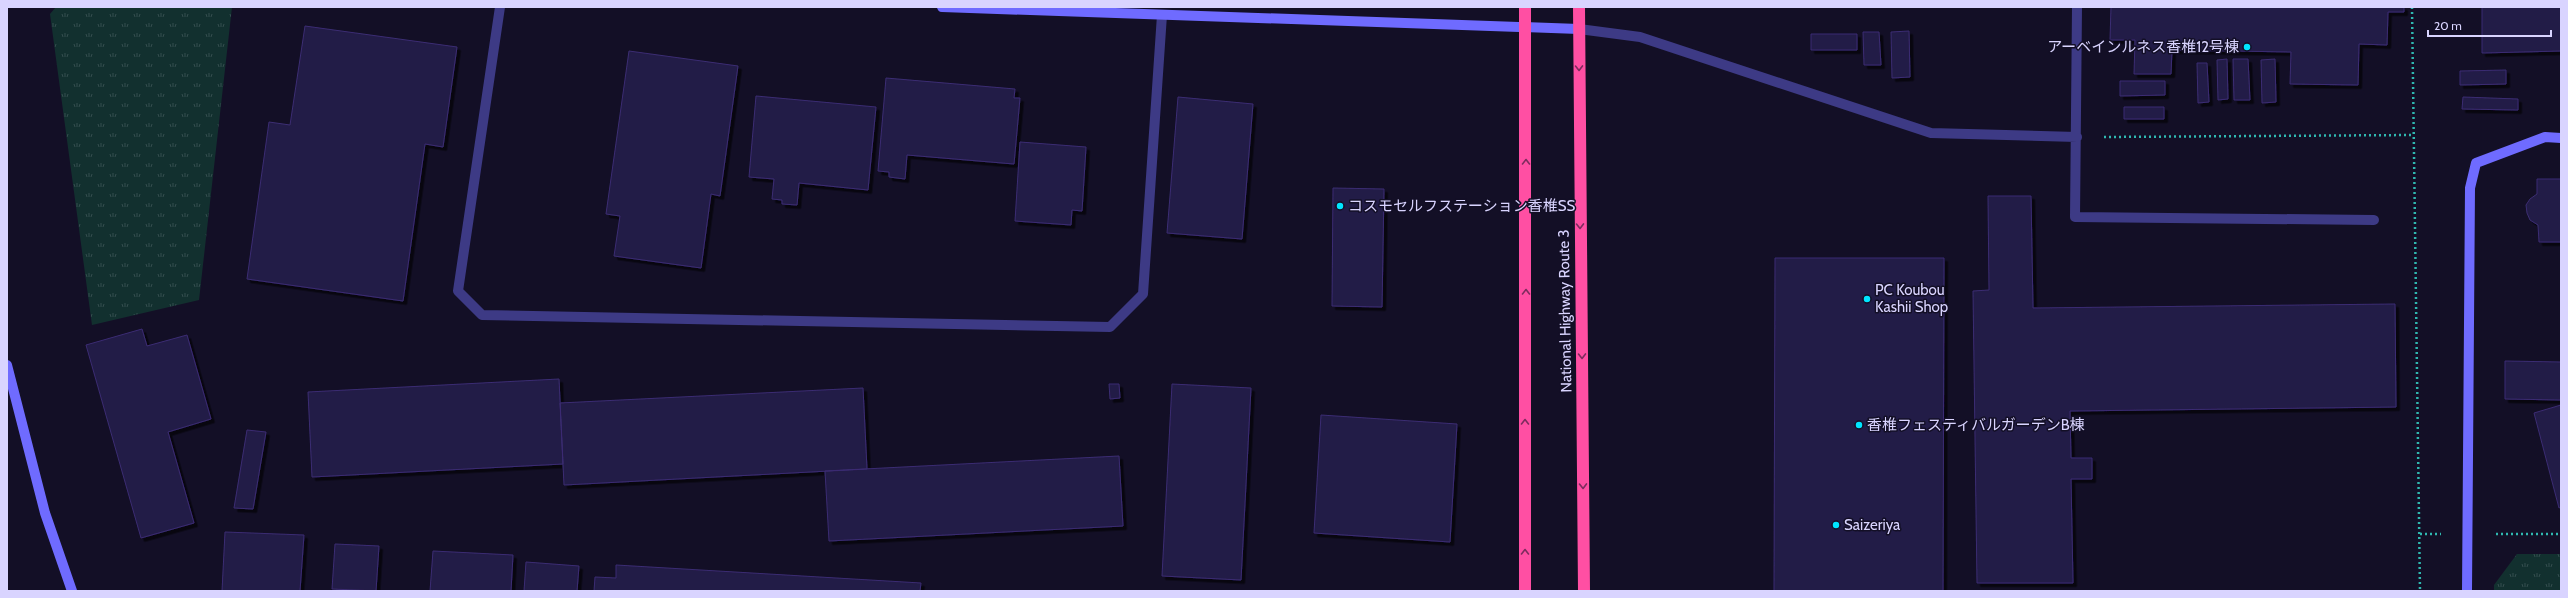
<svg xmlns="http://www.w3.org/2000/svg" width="2568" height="598" font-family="Cabin,'Noto Sans JP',sans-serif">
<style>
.grass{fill:url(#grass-tufts)}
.building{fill:#241b47;stroke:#3b2d73;filter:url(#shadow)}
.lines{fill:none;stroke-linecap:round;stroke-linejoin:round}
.path{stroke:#2fb8b0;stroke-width:2.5;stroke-dasharray:2 3;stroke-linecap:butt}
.lane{stroke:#3d3a85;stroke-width:10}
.street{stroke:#3d3a85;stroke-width:10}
.secondary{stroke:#6f6bff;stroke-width:10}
.highway{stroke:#ff4fa3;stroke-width:12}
.oneway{stroke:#7d2c5e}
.poi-dot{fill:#00e5ff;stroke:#130f26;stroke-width:1.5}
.labels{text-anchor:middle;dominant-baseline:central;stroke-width:3;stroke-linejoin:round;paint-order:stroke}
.poi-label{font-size:15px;fill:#d9d4ff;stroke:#130f26;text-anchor:start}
.street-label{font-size:15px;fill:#d9d4ff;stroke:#130f26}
</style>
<defs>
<pattern id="grass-tufts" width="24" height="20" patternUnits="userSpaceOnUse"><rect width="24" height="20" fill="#12302f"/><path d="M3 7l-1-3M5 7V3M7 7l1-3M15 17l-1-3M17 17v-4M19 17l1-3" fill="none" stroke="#344d4e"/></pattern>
<filter id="shadow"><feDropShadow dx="3.5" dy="3.5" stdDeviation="0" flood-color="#0009"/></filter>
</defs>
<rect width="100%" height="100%" fill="#130f26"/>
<path class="grass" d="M56 7H232L199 300 92 325 50 14Z
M2517 554H2561V591H2494V585Z"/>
<path class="building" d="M2111 7H2404V12H2388L2387 45 2359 44 2358 85 2290 84 2291 52 2172 50 2171 74H2134L2135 40H2110Z
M2482 7H2561V51L2482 53Z
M305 26 457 47 443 147 425 144 403 301 247 279 269 122 290 125Z
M1909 31 1910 77 1892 78 1891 32Z
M1863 32H1879L1881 65H1864Z
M1811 34H1857V50H1811Z
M629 51 738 66 720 196 711 194 701 268 614 256 620 216 606 214Z
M2227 59 2228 99 2218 100 2217 60Z
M2233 59H2248L2250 100H2234Z
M2275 59 2276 102 2262 103 2261 60Z
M2197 63H2207L2209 102 2198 103Z
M2506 70V84L2460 85V71Z
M886 78 1015 89 1014 98H1020L1014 164 907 155 905 179 889 177V172L878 171Z
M2120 81H2165V95L2120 96Z
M756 96 876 107 868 190 799 183 797 205 782 204V200L772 199 774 179 749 177Z
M1178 97 1253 104 1242 239 1167 233Z
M2463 97 2518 99V110L2462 109Z
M2124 107H2164V119H2124Z
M1020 142 1086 147 1082 211 1072 210 1071 225 1015 221Z
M2537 179H2561V242H2539L2538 225 2530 220 2527 213 2526 205 2530 199 2537 194Z
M1333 188 1384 189 1382 307 1332 306Z
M1988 196H2031L2033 308 2395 304 2396 407 2070 411 2071 458H2092V479H2071L2073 583H1977L1973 291 1989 290Z
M1775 258H1944L1943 591H1774Z
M142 329 147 346 187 335 211 419 168 432 194 523 141 538 86 345Z
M2505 361 2561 362V400L2505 399Z
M559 379 563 464 312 477 308 392Z
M1109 384H1119L1120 398 1110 399Z
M1172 384 1251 388 1241 580 1162 576Z
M863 388 867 469 564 485 560 403Z
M2561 405V507L2559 508 2534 413Z
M1321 415 1457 424 1450 542 1314 533Z
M247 430 266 432 253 509 234 508Z
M1119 456 1123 526 829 541 825 471Z
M225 532 304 535 300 591H222Z
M335 544 379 546 376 591 332 589Z
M433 551 513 555 511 591H430Z
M526 562 579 566 577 591H524Z
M616 565 921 583 920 591H594L595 577 616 578Z"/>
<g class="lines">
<path class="path" d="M2412 7 2420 591
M2104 137 2414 135
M2420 534H2441
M2496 534H2561"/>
<path class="lane" d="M2077 7 2075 217 2374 220
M1579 29 1640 37 1931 133 2077 137"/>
<path class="street" d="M500 7 458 291 482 315 1110 327 1143 294 1162 15"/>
<path class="secondary" d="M942 7 1579 29
M7 365 45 513 72 591
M2467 591 2470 188 2476 163 2545 137 2561 138"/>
<path class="highway" d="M1525 7V591
M1579 7 1584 591"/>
</g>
<defs><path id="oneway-chevron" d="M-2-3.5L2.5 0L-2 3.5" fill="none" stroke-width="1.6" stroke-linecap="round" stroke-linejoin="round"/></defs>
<g class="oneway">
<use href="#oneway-chevron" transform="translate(1579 68) rotate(89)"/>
<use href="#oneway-chevron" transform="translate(1526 162) rotate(-90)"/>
<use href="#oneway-chevron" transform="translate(1580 226) rotate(89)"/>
<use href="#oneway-chevron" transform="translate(1526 292) rotate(-90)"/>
<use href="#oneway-chevron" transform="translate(1582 356) rotate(89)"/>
<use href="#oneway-chevron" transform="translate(1525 422) rotate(-90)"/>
<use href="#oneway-chevron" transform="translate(1583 486) rotate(89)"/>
<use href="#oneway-chevron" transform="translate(1525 552) rotate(-90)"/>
</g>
<g class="poi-dot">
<circle cx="2247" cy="47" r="4"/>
<circle cx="1340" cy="206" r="4"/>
<circle cx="1867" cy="299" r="4"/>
<circle cx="1859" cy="425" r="4"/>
<circle cx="1836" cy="525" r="4"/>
</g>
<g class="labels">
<g class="poi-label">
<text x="2239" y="47" text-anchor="end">アーベインルネス香椎12号棟</text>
<text x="1348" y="206">コスモセルフステーション香椎SS</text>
<text x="1875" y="290">PC Koubou<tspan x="1875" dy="17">Kashii Shop</tspan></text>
<text x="1867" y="425">香椎フェスティバルガーデンB棟</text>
<text x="1844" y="525">Saizeriya</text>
</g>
<g class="street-label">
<text transform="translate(1565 311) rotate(-91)">National Highway Route 3</text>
</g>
</g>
<rect width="2568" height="598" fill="none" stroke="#d9d4ff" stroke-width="16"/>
<path d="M2428 30v6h123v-6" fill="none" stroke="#d9d4ff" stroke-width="2"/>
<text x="2434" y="30" font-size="12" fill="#d9d4ff" stroke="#130f26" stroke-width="3" paint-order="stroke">20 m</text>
</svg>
